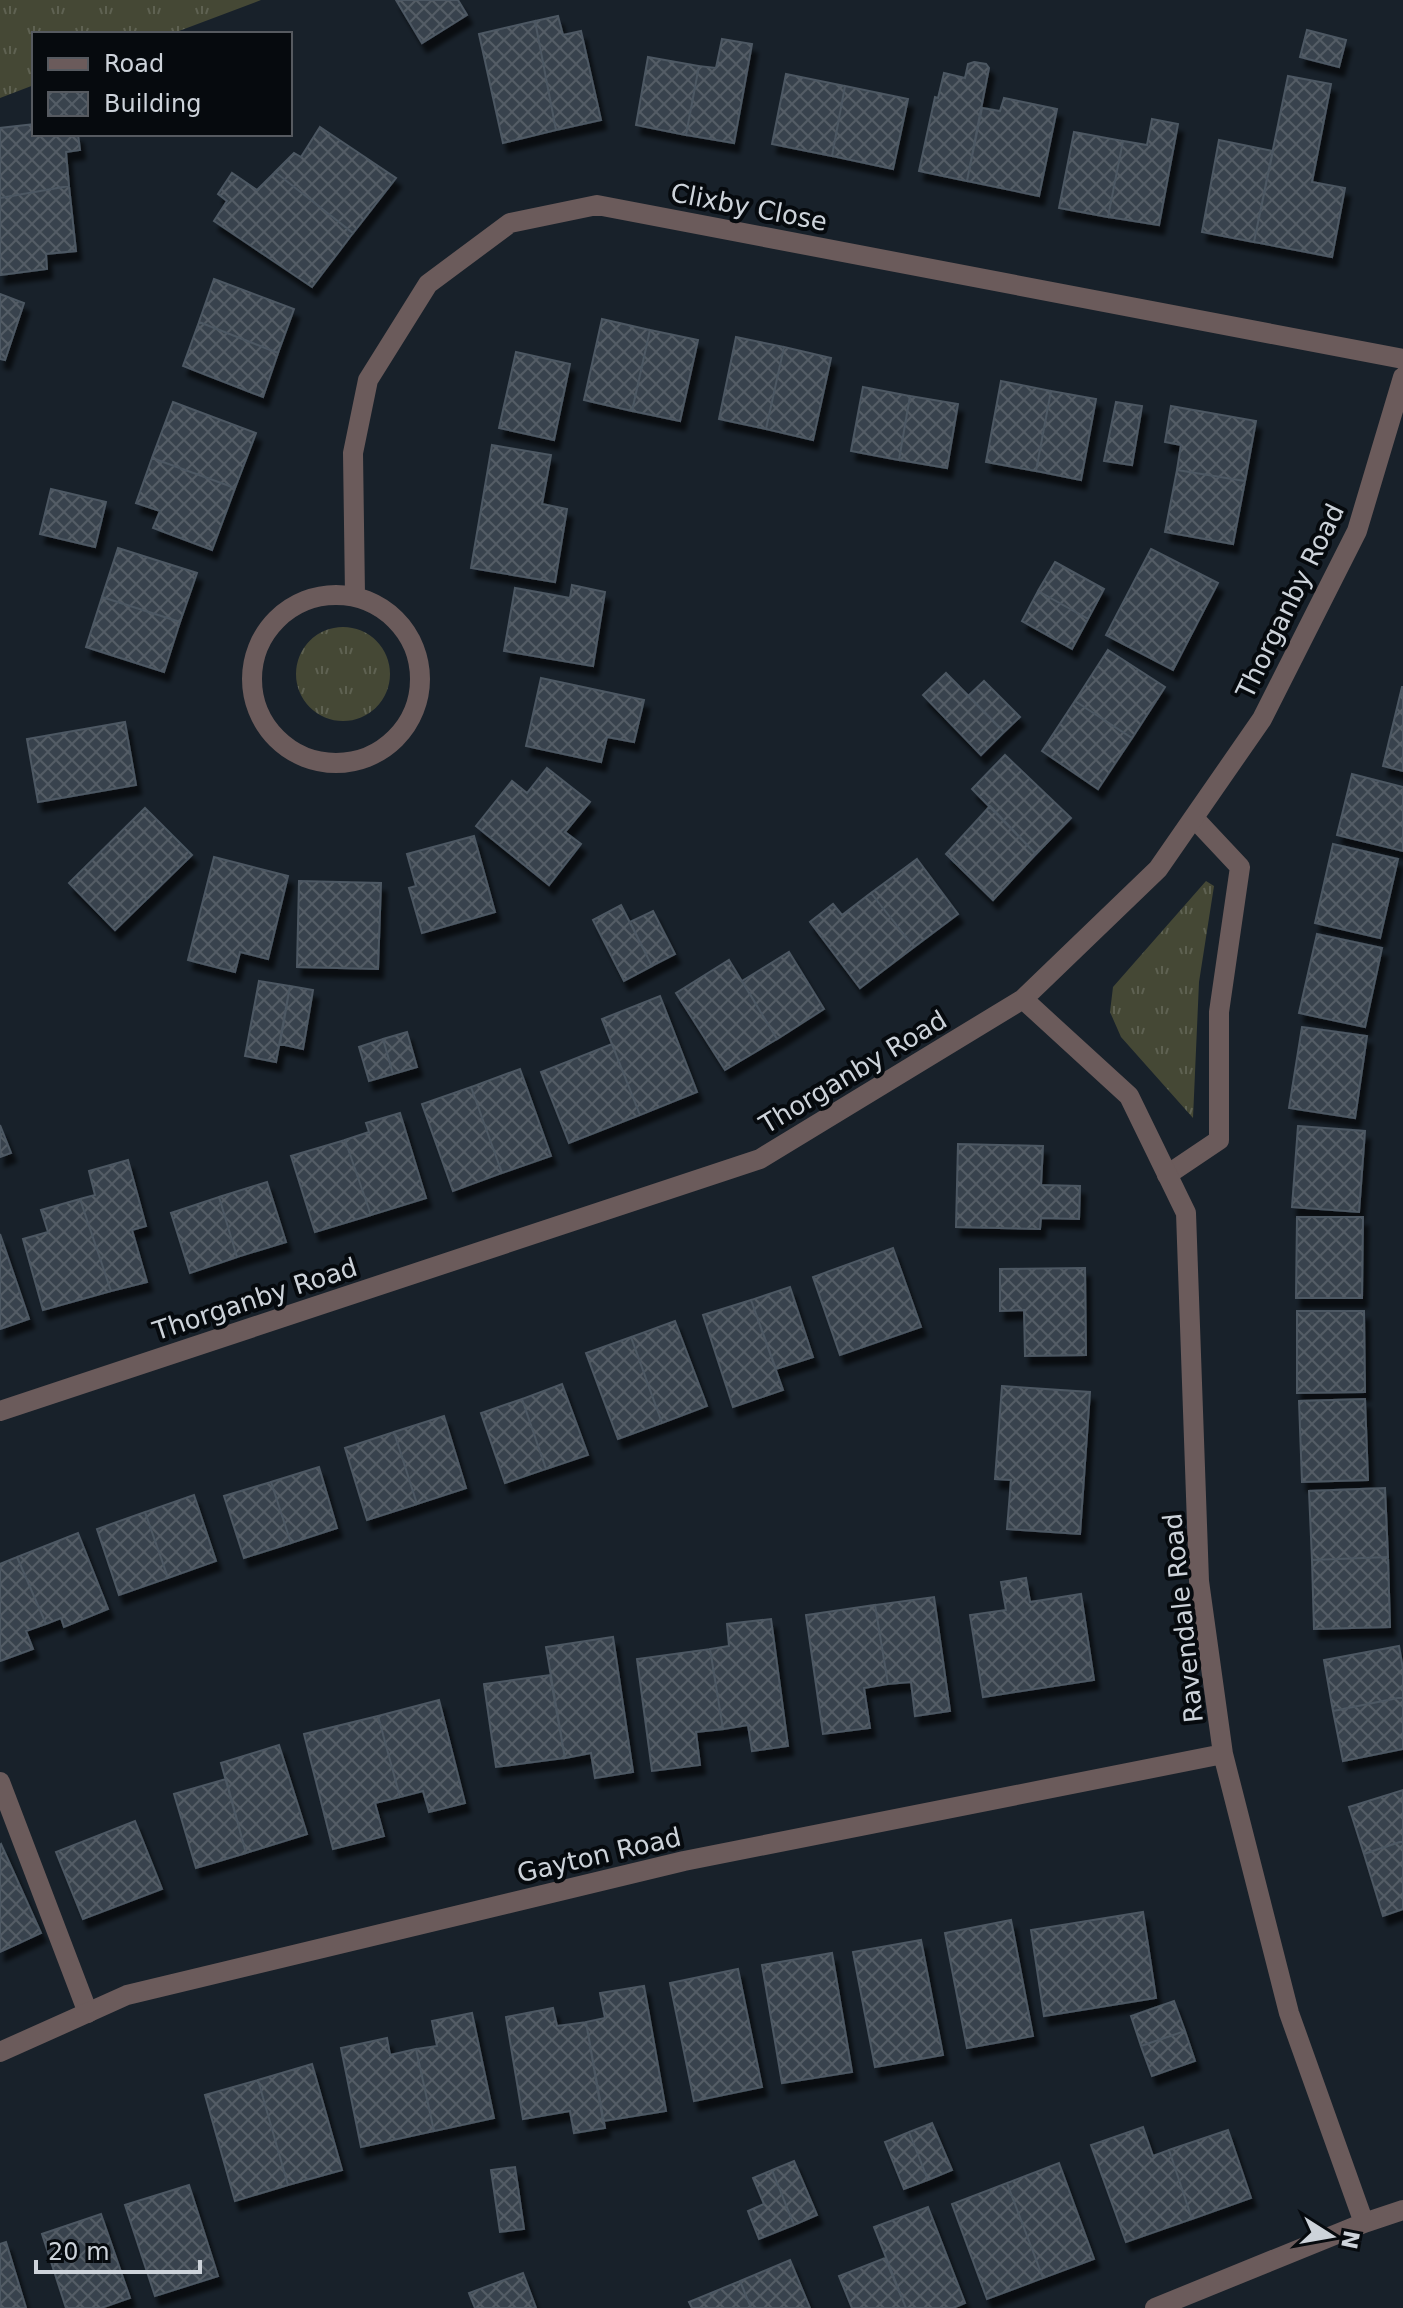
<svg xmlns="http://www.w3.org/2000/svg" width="1403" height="2308" font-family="'DejaVu Sans',sans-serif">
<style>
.grass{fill:url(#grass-tufts)}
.building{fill:url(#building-cross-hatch);stroke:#4d5863;stroke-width:2;filter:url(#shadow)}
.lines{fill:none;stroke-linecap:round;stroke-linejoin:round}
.lane{stroke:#6b5b5b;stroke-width:20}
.street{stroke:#6b5b5b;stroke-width:20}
.labels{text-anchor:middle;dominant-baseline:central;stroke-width:8;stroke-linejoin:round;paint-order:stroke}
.street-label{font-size:26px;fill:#cdd3da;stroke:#060a0e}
</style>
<defs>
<pattern id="grass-tufts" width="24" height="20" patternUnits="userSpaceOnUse" patternTransform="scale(2)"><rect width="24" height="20" fill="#454835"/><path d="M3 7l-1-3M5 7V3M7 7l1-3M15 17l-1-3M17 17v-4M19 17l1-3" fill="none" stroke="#5f6252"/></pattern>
<pattern id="building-cross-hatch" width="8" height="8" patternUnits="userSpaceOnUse" patternTransform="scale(2)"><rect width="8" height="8" fill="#39434d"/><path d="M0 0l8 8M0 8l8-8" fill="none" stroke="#545d66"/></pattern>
<filter id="shadow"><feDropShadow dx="5" dy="9" stdDeviation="2" flood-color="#0009"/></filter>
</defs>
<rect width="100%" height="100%" fill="#18212a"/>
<path class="grass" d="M0 0H261L171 34H34V85L0 98Z
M296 674a47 47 0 1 1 94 0a47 47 0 1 1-94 0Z
M1206 881 1214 886 1199 982 1193 1118 1121 1037 1110 1012 1113 987Z"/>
<path class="building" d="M396 0H458L467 15 422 43Z
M558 16 563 35 581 31 601 120 556 130 535 21Z
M535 21 556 130 503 143 479 34Z
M1307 30 1346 40 1339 67 1300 57Z
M722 39 752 44 734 143 686 135 699 66 716 68Z
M648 57 699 66 686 135 636 125Z
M974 62 986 64 989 68 967 181 919 171 935 97 938 98 944 73 965 78 968 64Z
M786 74 845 86 832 156 772 144Z
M1288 76 1331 84 1312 182 1345 188 1332 257 1254 242Z
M845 86 908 99 893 169 832 156Z
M1004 98 1057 109 1039 196 967 181 982 108 1000 111Z
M1152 119 1178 124 1159 225 1108 217 1123 141 1147 145Z
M34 124V134H78L80 150 66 152 69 186 0 198V128Z
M320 127 396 178 353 233 275 172 294 153 301 157Z
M1074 132 1123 141 1108 217 1059 208Z
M1219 140 1273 151 1254 242 1202 232Z
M275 172 353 233 312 287 214 221 227 201 218 194 232 173 257 190Z
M69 186 76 251 46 254 47 269 0 275V198Z
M214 279 294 309 278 353 199 322Z
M0 294 24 303 5 360 0 359Z
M602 319 650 330 632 411 584 400Z
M199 322 278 353 263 397 183 366Z
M650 330 698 340 680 421 632 411Z
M736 337 784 347 766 429 719 419Z
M784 347 831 358 813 440 766 429Z
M516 352 570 364 554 440 499 428Z
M1001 381 1051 391 1036 471 986 462Z
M863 387 910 396 899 460 851 451Z
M1051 391 1096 399 1081 480 1036 471Z
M910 396 958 404 947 468 899 460Z
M173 402 256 433 235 488 152 458Z
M1116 402 1142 406 1132 465 1104 461Z
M1171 406 1256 421 1245 481 1177 470 1181 445 1165 442Z
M492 445 551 455 542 504 567 509 555 582 471 568Z
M152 458 235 488 212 550 153 528 160 511 136 503Z
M1177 470 1245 481 1233 544 1165 532Z
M51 489 106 502 95 547 40 534Z
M118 548 197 573 180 622 102 597Z
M1151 549 1218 583 1173 670 1106 635Z
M1055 562 1104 589 1088 619 1038 591Z
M572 585 605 592 593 666 504 651 515 588 570 598Z
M1038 591 1088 619 1072 649 1022 621Z
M102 597 180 622 164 672 86 647Z
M1108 650 1165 687 1132 738 1075 701Z
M946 673 1004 732 981 755 923 695Z
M541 678 644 700 634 742 607 737 601 762 526 746Z
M984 681 1020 717 1004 732 968 696Z
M1402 687H1403V771L1383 766Z
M1075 701 1132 738 1098 789 1042 751Z
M125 722 136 785 38 802 27 739Z
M1005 755 1071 818 1036 854 972 789Z
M547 768 590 802 565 832 581 844 549 885 476 826 512 781 527 793Z
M1352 774 1403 787V851L1337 835Z
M990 806 1036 854 993 900 946 854Z
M145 808 192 855 115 930 69 883Z
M474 836 495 912 422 933 409 888 416 886 407 854Z
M1333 844 1398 859 1380 938 1315 923Z
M214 857 288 876 268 959 240 952 235 972 188 960Z
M917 859 958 914 914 947 871 893Z
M299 881 381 883 378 969 297 967Z
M871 893 914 947 860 988 810 922 833 904 842 915Z
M621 905 652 966 624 981 593 920Z
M653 911 675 954 652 966 630 922Z
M1317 934 1382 948 1365 1027 1299 1013Z
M789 952 824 1009 777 1039 742 981Z
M729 960 777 1039 725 1070 676 993Z
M259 981 290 986 276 1062 245 1056Z
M290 986 313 990 303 1049 280 1044Z
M660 996 697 1092 640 1115 602 1019Z
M1302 1027 1367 1036 1355 1118 1289 1108Z
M407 1032 417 1067 393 1074 383 1039Z
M383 1039 393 1074 369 1081 359 1047Z
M612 1044 640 1115 569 1143 541 1072Z
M520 1069 551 1156 502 1173 471 1087Z
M471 1087 502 1173 453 1191 422 1104Z
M400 1113 426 1198 371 1215 345 1140 369 1132 366 1123Z
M0 1125 11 1153 0 1157Z
M1298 1126 1365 1131 1359 1212 1292 1207Z
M345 1140 371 1215 315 1232 291 1156Z
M958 1144 1043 1146 1041 1185 1080 1186 1079 1219 1041 1218 1040 1229 956 1227Z
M128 1160 146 1226 132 1230 147 1282 111 1291 80 1199 95 1195 89 1171Z
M267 1182 286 1242 237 1257 219 1197Z
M219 1197 237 1257 190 1273 171 1213Z
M80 1199 111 1291 43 1310 23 1239 48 1232 41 1210Z
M1297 1217H1363L1362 1298H1296Z
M0 1234 29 1319 0 1329Z
M893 1248 921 1327 840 1355 813 1277Z
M1085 1268 1086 1355 1025 1356 1024 1310 1000 1311V1269Z
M790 1287 813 1357 776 1369 751 1300Z
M751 1300 783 1390 733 1407 703 1315Z
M1297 1311H1364L1365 1392 1297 1393Z
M675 1321 707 1406 662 1423 631 1337Z
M631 1337 662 1423 618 1439 586 1353Z
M562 1384 588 1455 546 1469 522 1399Z
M1002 1386 1090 1392 1080 1534 1007 1529 1011 1480 995 1479Z
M522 1399 546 1469 505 1483 481 1413Z
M1365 1399 1368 1480 1302 1482 1299 1401Z
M444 1416 466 1488 417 1504 394 1432Z
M394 1432 417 1504 367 1520 345 1448Z
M319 1467 337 1528 291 1543 271 1482Z
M271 1482 291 1543 244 1558 224 1496Z
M1385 1488 1388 1557 1312 1560 1309 1491Z
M194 1495 216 1561 168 1578 145 1512Z
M145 1512 168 1578 119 1595 97 1529Z
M78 1533 108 1609 64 1627 61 1618 46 1624 17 1557Z
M17 1557 46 1624 26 1631 33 1649 0 1661V1564Z
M1388 1557 1390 1627 1314 1629 1312 1560Z
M1026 1578 1030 1602 1081 1594 1094 1680 983 1697 970 1615 1006 1610 1001 1582Z
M934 1597 950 1711 915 1716 911 1682 888 1684 875 1605Z
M875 1605 888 1684 864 1688 870 1728 823 1734 806 1615Z
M771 1619 788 1746 752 1751 748 1725 723 1729 710 1649 729 1646 727 1624Z
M613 1637 633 1772 595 1778 591 1753 565 1758 546 1647Z
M1399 1646 1403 1669V1697L1333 1711 1324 1660Z
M710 1649 723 1729 696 1732 700 1765 652 1771 637 1659Z
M550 1675 565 1758 496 1767 484 1684Z
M1403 1697V1749L1343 1761 1333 1711Z
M439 1700 465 1803 429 1812 423 1791 400 1797 378 1716Z
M378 1716 400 1797 375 1803 384 1836 333 1849 304 1734Z
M279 1745 307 1834 246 1853 221 1763Z
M226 1779 246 1853 196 1868 174 1794Z
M1403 1790V1841L1364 1854 1349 1807Z
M135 1821 162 1889 83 1919 56 1852Z
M1403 1841V1909L1383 1916 1364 1854Z
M1 1844 41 1933 0 1952V1845Z
M1143 1912 1156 1998 1044 2016 1031 1930Z
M1011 1920 1033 2036 967 2048 945 1933Z
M921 1940 943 2055 875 2067 853 1952Z
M832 1953 852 2072 782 2083 762 1965Z
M738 1969 762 2087 694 2101 670 1983Z
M644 1986 666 2111 603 2121 586 2022 605 2018 600 1993Z
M1174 2001 1185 2031 1141 2046 1131 2016Z
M553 2008 557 2026 586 2022 605 2128 574 2133 570 2111 523 2119 506 2017Z
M472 2013 494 2118 434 2131 416 2049 437 2046 432 2021Z
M1185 2031 1195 2061 1152 2076 1141 2046Z
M387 2038 390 2055 416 2049 434 2131 361 2147 341 2048Z
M312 2064 342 2170 288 2185 258 2080Z
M258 2080 288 2185 235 2201 205 2095Z
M932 2123 952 2170 928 2180 909 2132Z
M1143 2127 1153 2156 1169 2150 1192 2219 1126 2242 1091 2145Z
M1228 2130 1251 2198 1192 2219 1169 2150Z
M909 2132 928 2180 904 2189 885 2142Z
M794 2161 817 2215 794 2225 772 2170Z
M1059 2163 1094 2259 1043 2278 1007 2183Z
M515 2167 524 2229 500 2232 491 2170Z
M772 2170 794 2225 759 2239 748 2211 764 2204 753 2178Z
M1007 2183 1043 2278 987 2299 952 2204Z
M189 2185 218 2276 155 2296 125 2205Z
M928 2207 965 2303 953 2308H906L874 2227Z
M101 2214 130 2298 101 2308H66L42 2234Z
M6 2242 26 2308H0V2244Z
M885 2258 906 2308H852L839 2276Z
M790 2260 810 2308H751L740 2281Z
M523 2273 536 2308H475L469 2293Z
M740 2281 751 2308H692L689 2302Z"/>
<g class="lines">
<path class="lane" d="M1167 1175 1219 1140V1012L1240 867 1194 818
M0 1782 88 2013"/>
<path class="street" d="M252 679a84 84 0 1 1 168 0a84 84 0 1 1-168 0Z
M355 595 353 453 368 380 428 284 510 223 597 205 1403 359
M1023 999 1129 1096 1186 1213 1199 1581 1223 1754 1289 2013 1364 2223
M0 1411 760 1159 1023 999 1158 869 1262 719 1357 531 1403 377
M0 2052 127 1995 684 1861 1223 1754
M1155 2308 1364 2223 1403 2210"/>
</g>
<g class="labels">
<g class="street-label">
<text transform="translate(749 207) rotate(11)">Clixby Close</text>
<text transform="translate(1290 601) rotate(-64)">Thorganby Road</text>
<text transform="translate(853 1072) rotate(-31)">Thorganby Road</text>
<text transform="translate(255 1299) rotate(-18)">Thorganby Road</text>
<text transform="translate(1183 1618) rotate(-96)">Ravendale Road</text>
<text transform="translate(599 1855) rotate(-13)">Gayton Road</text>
</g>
</g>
<rect x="32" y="32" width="260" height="104" fill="#060a0e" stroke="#565a60" stroke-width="2"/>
<rect x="48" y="58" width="40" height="12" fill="#6b5b5b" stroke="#565a60" stroke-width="2"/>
<text x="104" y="72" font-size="24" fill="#cdd3da">Road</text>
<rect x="48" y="92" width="40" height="24" fill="url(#building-cross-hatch)" stroke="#565a60" stroke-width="2"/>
<text x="104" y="112" font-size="24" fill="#cdd3da">Building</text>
<g transform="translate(1331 2236) rotate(101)" stroke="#060a0e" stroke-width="6" paint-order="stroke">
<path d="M0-6L14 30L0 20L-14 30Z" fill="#cdd3da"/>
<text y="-12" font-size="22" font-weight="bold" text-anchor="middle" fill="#cdd3da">N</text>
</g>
<path d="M36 2260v12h164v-12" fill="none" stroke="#cdd3da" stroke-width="4"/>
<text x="48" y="2260" font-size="24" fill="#cdd3da" stroke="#060a0e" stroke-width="6" paint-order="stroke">20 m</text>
</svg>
